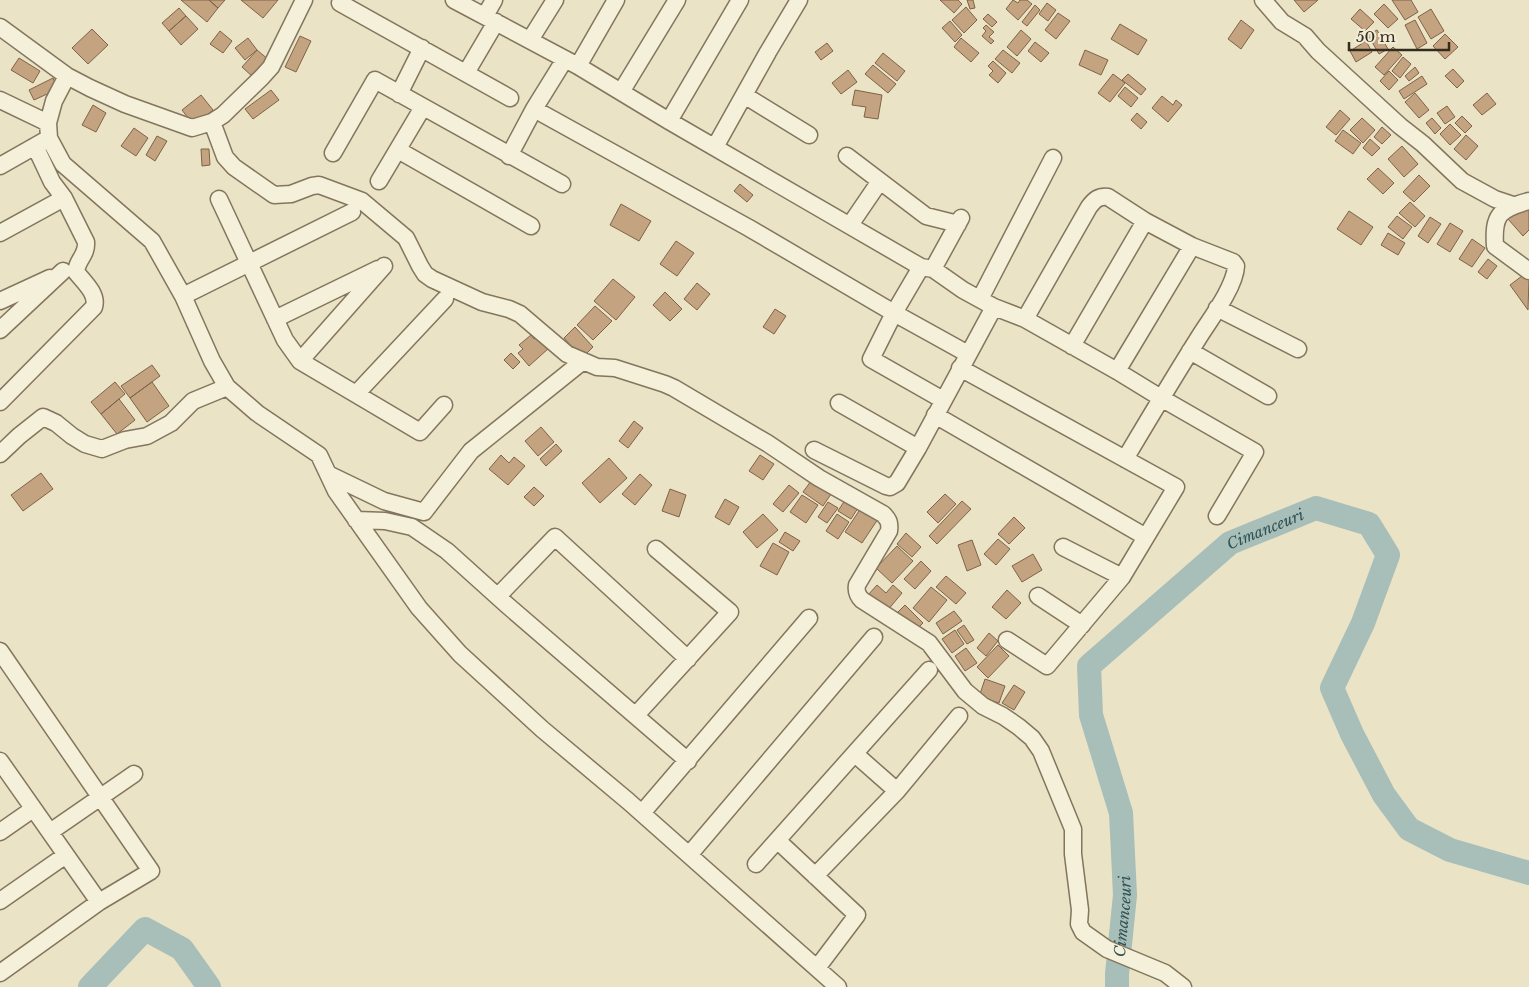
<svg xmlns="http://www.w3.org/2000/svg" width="1529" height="987" font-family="'Libre Baskerville',serif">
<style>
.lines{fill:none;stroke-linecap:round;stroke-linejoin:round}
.river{stroke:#a7beb9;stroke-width:24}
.building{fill:#c4a380;stroke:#806346}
.minor-casing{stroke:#83755e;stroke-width:19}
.minor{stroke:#f5f0d9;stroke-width:16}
.labels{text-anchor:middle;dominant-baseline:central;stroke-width:4;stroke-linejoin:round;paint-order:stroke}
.water-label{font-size:15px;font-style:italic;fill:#315253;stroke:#f2ecd5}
</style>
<rect width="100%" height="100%" fill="#eae3c6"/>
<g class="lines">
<g class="river">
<path d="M90 987 145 929 182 949 209 987"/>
<path id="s1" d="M1117 987V974L1125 895 1121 813 1091 715 1089 666 1230 543 1316 508 1369 524 1388 555 1363 623 1332 688 1352 734 1384 795 1409 829 1450 850 1529 873"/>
</g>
</g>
<path class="building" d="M181 0H209L218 8 207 22Z
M209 0H225L218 8Z
M241 0H278L263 18Z
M940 0H958L962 4 954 13Z
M967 0H973L975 8 970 9Z
M1013 0 1018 3 1020 0H1027L1032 4 1018 20 1006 9Z
M1294 0H1318L1304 12Z
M1392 0H1411L1418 12 1405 20Z
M1047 3 1056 10 1048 21 1039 14Z
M1384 4 1398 19 1388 28 1374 14Z
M1035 5 1040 10 1027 26 1022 22Z
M966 7 977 20 964 33 952 20Z
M179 8 186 16 169 31 162 23Z
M1360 9 1374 22 1365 31 1351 19Z
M1431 9 1444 31 1431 39 1418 17Z
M1058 13 1070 21 1056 39 1045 30Z
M988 14 997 22 992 27 983 19Z
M186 16 198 29 181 45 169 31Z
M1241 20 1254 30 1241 49 1228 39Z
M1415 20 1427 43 1417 49 1405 25Z
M950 21 962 35 955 42 942 28Z
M1120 24 1147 40 1138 55 1111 39Z
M986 25 994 32 989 37 994 41 991 44 982 36 986 31 983 28Z
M92 29 108 45 88 64 72 48Z
M1021 30 1031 39 1017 56 1007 47Z
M1377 30 1388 49 1379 54 1368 35Z
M220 31 232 41 223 53 210 44Z
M1445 34 1458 47 1445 59 1433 46Z
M300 36 311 41 296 72 285 67Z
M248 38 257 50 245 60 235 48Z
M961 38 979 53 971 62 954 47Z
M1366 41 1372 52 1356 62 1350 51Z
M1035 42 1049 53 1041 62 1028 51Z
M827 43 833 51 821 60 815 52Z
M1393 47 1402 55 1384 75 1375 67Z
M257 50 269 60 254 78 242 67Z
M1003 50 1020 63 1012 73 995 59Z
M1085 50 1108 60 1101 75 1079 65Z
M883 53 905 71 897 81 875 63Z
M1403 57 1411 64 1400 78 1392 71Z
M19 58 40 71 33 83 11 70Z
M993 61 1006 73 998 83 989 75 993 71 988 66Z
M873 65 896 84 888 93 865 74Z
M1415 67 1419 73 1409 81 1405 76Z
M1453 69 1464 81 1457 88 1445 76Z
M848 70 857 82 841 94 832 83Z
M1389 71 1398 80 1389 90 1380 81Z
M1113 74 1125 83 1110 102 1098 93Z
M1128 74 1146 89 1141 95 1122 80Z
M1422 76 1427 84 1404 99 1399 91Z
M53 78 58 89 34 100 29 90Z
M1125 87 1138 98 1131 107 1118 96Z
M271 90 279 100 253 119 245 109Z
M855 90 882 95 878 119 864 117 866 107 852 105Z
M1415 93 1429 110 1419 118 1405 102Z
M1487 93 1496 104 1482 115 1473 105Z
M201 95 213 110 194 126 182 110Z
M1162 96 1173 105 1176 100 1182 105 1168 122 1152 108Z
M93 105 106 113 96 132 82 125Z
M1447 106 1455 117 1445 124 1437 113Z
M1340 110 1350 119 1336 135 1326 127Z
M1137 113 1147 122 1141 129 1131 120Z
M1462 116 1472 126 1465 133 1455 123Z
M1362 118 1375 130 1363 143 1350 130Z
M1432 118 1441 128 1435 134 1426 123Z
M1450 124 1461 135 1450 145 1440 134Z
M1382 127 1391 135 1382 144 1374 137Z
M134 128 148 138 136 156 121 146Z
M1343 130 1361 143 1353 154 1335 141Z
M1466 135 1478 146 1466 160 1454 149Z
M157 136 167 141 155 161 146 155Z
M1370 139 1380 148 1372 156 1363 148Z
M1402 146 1418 164 1404 177 1388 159Z
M201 149H209L210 165 202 166Z
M1378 168 1394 183 1383 194 1367 179Z
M1419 175 1430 186 1414 202 1403 192Z
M740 184 753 195 747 202 734 191Z
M1410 202 1425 216 1415 227 1399 213Z
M1525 203 1529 208V230L1523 236 1508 219Z
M621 204 651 221 639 241 610 225Z
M1349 211 1373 227 1361 245 1337 229Z
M1397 216 1412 227 1403 239 1388 227Z
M1430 217 1441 224 1428 243 1418 236Z
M1450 223 1463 231 1450 252 1437 244Z
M1388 233 1405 243 1398 255 1381 245Z
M1472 239 1485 248 1472 267 1459 259Z
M676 241 694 253 677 276 660 264Z
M1488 259 1497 266 1487 279 1478 272Z
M1526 273 1529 278 1528 310 1510 285Z
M613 279 635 297 616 320 594 301Z
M697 283 710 294 697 310 684 299Z
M665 292 682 309 670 321 653 305Z
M595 306 612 321 593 340 577 325Z
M775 309 786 316 774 334 763 327Z
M575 327 593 347 582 358 564 338Z
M531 335 534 339 538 336 549 348 529 366 518 353 523 349 519 345Z
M511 353 520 362 513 369 504 360Z
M152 365 160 376 130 398 121 386Z
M115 382 125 394 101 414 91 402Z
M152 382 169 406 147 422 130 398Z
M119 399 135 420 117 434 101 414Z
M634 421 643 428 628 448 619 441Z
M541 427 554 442 538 456 525 441Z
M556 444 562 451 546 466 540 459Z
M501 455 509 463 514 457 525 466 508 485 489 469Z
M760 455 774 464 763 480 749 471Z
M609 458 627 478 600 503 582 483Z
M41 473 53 489 23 511 11 495Z
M640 474 652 485 635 505 622 494Z
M811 481 831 494 823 506 803 492Z
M789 485 799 493 783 512 773 504Z
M534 487 544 496 534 506 524 497Z
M670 489 686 495 679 517 662 511Z
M945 494 956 504 938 523 927 512Z
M802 495 818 505 806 523 790 512Z
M725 499 739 507 729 525 715 517Z
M845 500 858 508 851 519 838 511Z
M962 501 971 509 937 544 929 536Z
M828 502 838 508 827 523 818 517Z
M863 505 880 516 862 543 845 532Z
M763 514 778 530 757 548 743 532Z
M837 514 849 522 838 539 826 531Z
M1014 517 1025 528 1009 544 998 534Z
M785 532 800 541 793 551 779 542Z
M906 533 921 547 912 557 897 544Z
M998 539 1010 549 996 565 984 554Z
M972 540 981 565 967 571 958 545Z
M773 543 789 552 777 575 760 566Z
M897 546 913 561 892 583 876 568Z
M1033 554 1042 570 1022 582 1012 566Z
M921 561 931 571 915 589 904 579Z
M946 576 966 593 956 604 936 587Z
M877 585 886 593 893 585 902 593 887 611 868 595Z
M931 587 947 600 929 622 913 608Z
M1007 590 1021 603 1006 619 992 607Z
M905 605 923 623 916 630 898 612Z
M954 611 962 621 943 634 936 623Z
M964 625 974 640 967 644 957 630Z
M955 630 964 644 952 653 942 639Z
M989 633 998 641 986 656 977 648Z
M998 645 1009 656 988 678 977 667Z
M966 648 977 663 965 671 955 656Z
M985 679 1005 686 999 703 979 697Z
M1014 685 1025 692 1014 710 1002 703Z"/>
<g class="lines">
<defs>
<path id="minor" d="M454 0 578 66 669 121 921 267 933 269 963 290 994 307 1025 319 1117 371 1161 398 1255 452 1217 516
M1263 0 1282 22 1305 36 1318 51 1400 126 1423 144 1462 181 1495 199 1513 205
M340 3 510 98
M485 16 494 0
M0 27 67 76 90 88 125 104 192 128 212 122 223 115 262 77 271 67 304 0
M530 40 555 0
M578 66 616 0
M466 73 496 22
M621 92 677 0
M399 94 422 48
M744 95 809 135
M0 100 48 123 54 101 67 76
M534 109 749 228 894 313 968 354
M669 121 740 0
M212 122 225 157 234 167 274 195 291 194 312 186 319 185 362 201 406 238 420 266 425 274 432 279 482 302 509 309 520 314 567 354 597 367 615 368 665 384 674 388 767 443 819 478 883 514C889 520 890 523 889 531L857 585C856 591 857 595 862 600L929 643 965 691 983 706 1003 716 1019 727 1032 738 1041 751 1073 829V854L1080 910 1079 924 1083 932 1107 949 1165 973 1183 987
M48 123 49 138 63 164 152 241 183 296 212 361 227 387 257 413 319 455 336 491 419 608 460 654 542 729 628 801 838 987
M715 147 768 52 799 0
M398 150 531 226
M333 153 375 80 562 184
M509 156 534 109 565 59
M847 156 926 216 958 224
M0 166 44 141
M379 181 423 107
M219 199 285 340 300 361 420 432 444 405
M1529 201C1499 209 1493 215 1495 246L1529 271
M850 225 880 181
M0 233 64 198
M921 267 894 313 871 359 943 400
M933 269 961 218
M183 296 352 212
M980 299 1053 158
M0 301 50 278
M1217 308 1298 349
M275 319 378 269
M1025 319 1089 207C1095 199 1099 196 1108 197L1145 221 1192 246 1233 262 1236 266C1235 286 1212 317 1201 334 1175 375 1150 417 1125 459
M0 330 63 271
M1072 346 1145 221
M1190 351 1268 396
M300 361 384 266
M960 368 1176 487 1122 577 1047 666 1007 640
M1117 371 1192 246
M356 394 445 299
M0 402 94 307C98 294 84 282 76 272 77 259 87 256 86 242L64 198 52 182 35 146
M839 403 918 448
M935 415 1146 537
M814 450 886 486 890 487 897 483 918 448 994 307
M0 454 19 436 43 417 56 423 72 436 85 444 102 449 125 440 147 436 171 423 193 401 227 387
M328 474 384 501 424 512 471 451 583 361
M356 520 385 521 412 527 447 551 507 605 688 761
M1063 547 1122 577
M498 596 555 537 688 659
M1038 596 1082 625
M0 651 151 871 99 902 0 973
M636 715 730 612 656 549
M855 754 897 791
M0 761 99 902
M642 813 809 618
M0 832 33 809
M50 832 134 774
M778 841 857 915 817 968
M689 855 874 637
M756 864 929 670
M815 876 897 791 959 716
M0 901 66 855"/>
</defs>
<use href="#minor" class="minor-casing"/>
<use href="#minor" class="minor"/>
</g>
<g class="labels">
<g class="water-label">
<text stroke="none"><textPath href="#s1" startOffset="551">Cimanceuri</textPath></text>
<text stroke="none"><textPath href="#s1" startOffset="71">Cimanceuri</textPath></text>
</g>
</g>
<path d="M1349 42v8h100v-8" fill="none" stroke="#352c20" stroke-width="2.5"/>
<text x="1356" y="42" font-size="15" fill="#352c20" stroke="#f2ecd5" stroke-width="4" paint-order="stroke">50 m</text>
</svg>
